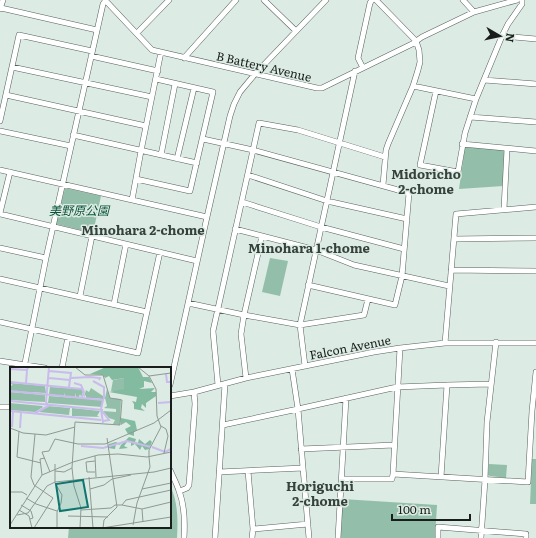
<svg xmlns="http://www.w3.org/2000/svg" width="536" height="538" font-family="Literata,'Noto Sans JP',serif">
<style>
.green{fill:#93bfaa}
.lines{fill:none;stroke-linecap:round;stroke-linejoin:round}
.minor-casing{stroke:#56625c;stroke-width:6}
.minor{stroke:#fff;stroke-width:5}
.labels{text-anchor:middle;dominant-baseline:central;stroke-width:3;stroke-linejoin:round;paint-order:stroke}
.street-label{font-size:12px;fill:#191e1c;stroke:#dcebe3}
.park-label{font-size:12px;font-style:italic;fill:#0a533a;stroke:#dcebe3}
.neighbourhood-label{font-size:13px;font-weight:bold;fill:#35413b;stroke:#dcebe3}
.inset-river{fill:none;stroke:#c9bbec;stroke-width:2}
.inset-road{fill:none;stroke:#8e9993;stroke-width:1}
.view{fill:#0f766e;fill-opacity:0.15;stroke:#0f766e;stroke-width:2}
.inset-edge{fill:none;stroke:#191e1c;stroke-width:2}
</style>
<rect width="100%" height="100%" fill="#dcebe3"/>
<path class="green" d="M465 147 504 150 503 186 459 189Z
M65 188 101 196 93 233 56 224Z
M270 258 288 261 280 296 262 292Z
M532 459H536V504H530Z
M489 464 507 465 506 478 490 476 488 475Z
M170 485C178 502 178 519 177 538H68L69 527H170Z
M342 499 437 505 435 538H341Z"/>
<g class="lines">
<defs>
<path id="minor" d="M105 0 152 50 317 88H322L412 44 422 37 474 12 517 0
M264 0 296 31
M376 0 416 41 419 50 420 62 418 70 413 86 388 144 386 150 383 185
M463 0 474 12
M1 8 97 30
M0 9 3 0
M137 33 169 0
M502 36 536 39
M91 56 158 71
M184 58 236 0
M12 67 152 97
M363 68 358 58 370 3 372 0
M484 80 536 84
M413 86 476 99
M436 91 420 165 458 172 465 133 476 99 502 36 508 24 522 4V0
M6 95 146 126
M470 117 536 122
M0 121 19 35 92 51
M0 131 71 146
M73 135 197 163
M203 139 253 150 409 193 402 276 395 305 308 285
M462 144 536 151
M161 155 175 84
M177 159 194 88
M0 170 207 217 230 116 234 104 240 92 255 74 326 0
M248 175 327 201 407 219
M136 179 190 191 213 92 156 79
M132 200 141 151 161 52
M242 202 321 227 404 249
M504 209 507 149
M0 213 10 172
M0 214 197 261
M235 229 316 250 354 265 449 286
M454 239 536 238
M0 248 46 258
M451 270 536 271
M0 279 147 312
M80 296 92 236
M188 303 244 315 300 325 364 315 368 299
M114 304 126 244
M0 322 138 353 160 252
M445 343 456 214 536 207
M400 348 393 474 528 482 532 411 536 372
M0 361 45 368
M305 366 300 325 355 71
M24 368 46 258 103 4 106 0
M62 368 68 337
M292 369 298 409 309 538
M246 378 241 334 244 315 262 236
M170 385 207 217
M218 385 213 331 259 123 298 130 385 157
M170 396 194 392 246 378 374 352 400 348 445 343H536
M0 407H11
M223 425 298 409 397 387 447 385 491 384
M301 449 394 445
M170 470C173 477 177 484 179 491 185 506 185 522 184 538
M248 471 253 529 252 538
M219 472 303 468
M441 477 447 385
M342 479H392L393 474
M180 491 187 488 189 485 195 404 194 392
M253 529 308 524
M215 538 225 384
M338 538 346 398
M438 538V527L526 534V538
M481 538 485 480 487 422 496 342"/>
</defs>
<use href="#minor" class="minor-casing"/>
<use href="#minor" class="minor"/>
</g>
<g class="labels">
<g class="street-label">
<text transform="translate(264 66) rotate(13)">B Battery Avenue</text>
<text transform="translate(350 347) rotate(-11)">Falcon Avenue</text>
</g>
<g class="park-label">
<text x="79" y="210">美野原公園</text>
</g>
<g class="neighbourhood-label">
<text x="426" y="173">Midoricho<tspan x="426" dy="15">2-chome</tspan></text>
<text x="143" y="229">Minohara 2-chome</text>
<text x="309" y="247">Minohara 1-chome</text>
<text x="320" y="485">Horiguchi<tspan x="320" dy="15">2-chome</tspan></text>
</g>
</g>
<g transform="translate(10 367)">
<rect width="161" height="161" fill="#dcebe3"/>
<path d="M114 11 116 26 101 24 103 13ZM0 16 35 19 36 26 0 24V19L3 18ZM40 20 71 22 73 25 71 30 70 27 69 30H66V26L65 30 62 29 63 26 62 29H55V26L54 29 39 27ZM81 21 93 29V32L83 31V28V31H76V28L74 30 76 23 79 25ZM97 22 100 31 111 32 110 58 103 57 105 53 99 51 93 44 106 45V42L94 41 97 39 95 31ZM0 25 35 28V35L0 33ZM39 29 92 33V40L38 36ZM0 36 32 39 33 40 25 45 0 43ZM38 39 60 41 59 48 29 45ZM62 41 90 44 87 49 90 50 62 49Z" fill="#93bfaa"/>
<path d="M96 0H128L133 10H139L142 16 134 14V20L129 22 145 21 141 25H146V29L136 36V41L132 37 131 41 135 44 124 42V37L122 34 126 35 127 30 99 25 114 22V11L102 13 99 9 95 11 93 8 80 7ZM111 51 125 54 127 63 124 65V69L118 67 115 62 121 59 116 55 111 58ZM119 70 126 72 125 75 128 76 129 72 135 77 140 73 142 75 139 82 135 83 132 79 130 83 125 77 121 79V75H117L114 79 118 81 109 82 111 78 106 77 105 82 98 81 99 77 106 75 111 78Z" fill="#83bba0"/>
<path class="inset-river" d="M0 2 17 3 18 0M39 4 61 6 59 20M156 7 157 15H161M39 11 60 13M61 11 80 10 90 11 89 13M83 14 94 20V32M0 15 72 22M16 16 17 4M64 16 71 18 74 25 72 31M0 24 93 33 91 42 93 56M0 34 93 43M148 36 161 35M38 38 36 35 39 0M0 44 91 53M92 44 99 53 93 54M25 46 40 38M2 60 3 44M10 61 11 46M71 79 93 81 117 74 141 80M142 80 155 85 161 82"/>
<path class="inset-road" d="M65 0 75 8H93L100 31 112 33 110 58 65 55 62 101 64 119 71 141 70 161M128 0 139 9 146 22 147 49 151 60 139 83V90M139 9 161 6M151 59 156 62 158 69 154 86M0 61 13 66 36 68 65 60M85 89 86 110M7 90 9 64M7 90 31 96M85 94 76 95 77 105H85M45 97V116L52 128 51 136 47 145V161M45 104 54 105 62 101M40 105 32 85 39 84 45 72 68 77H95L144 56 161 43M32 108 30 92 35 91M79 110 83 161M45 115 144 105 161 101M80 122 94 118 102 112 121 108M132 122 161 116M0 125H12L17 128M16 131 26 137 47 144M11 138 21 144 23 151 20 152M112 138 132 142 161 135M132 142 133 155M9 143 19 149 22 161M71 143 101 141 105 138H112L116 133 161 123M7 148 18 146 37 119 45 115M58 149 98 150M0 158 32 108 63 95 88 88 108 87 137 90 161 85M123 158 127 136 140 100 139 90M24 161 43 131 24 118 21 110 25 67M92 161 161 150M93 161 94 153 107 140 97 71"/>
<path class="view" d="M73 113 78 140 50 144 46 117Z"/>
<rect width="161" height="161" class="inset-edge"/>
</g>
<g transform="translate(500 36) rotate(99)" stroke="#dcebe3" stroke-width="3" paint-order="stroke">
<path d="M0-3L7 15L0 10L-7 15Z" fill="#191e1c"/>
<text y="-6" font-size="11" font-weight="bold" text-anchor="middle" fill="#191e1c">N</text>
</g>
<path d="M392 514v6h78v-6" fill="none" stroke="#191e1c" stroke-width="2"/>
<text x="398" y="514" font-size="12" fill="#191e1c" stroke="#dcebe3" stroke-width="3" paint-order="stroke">100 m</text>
</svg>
